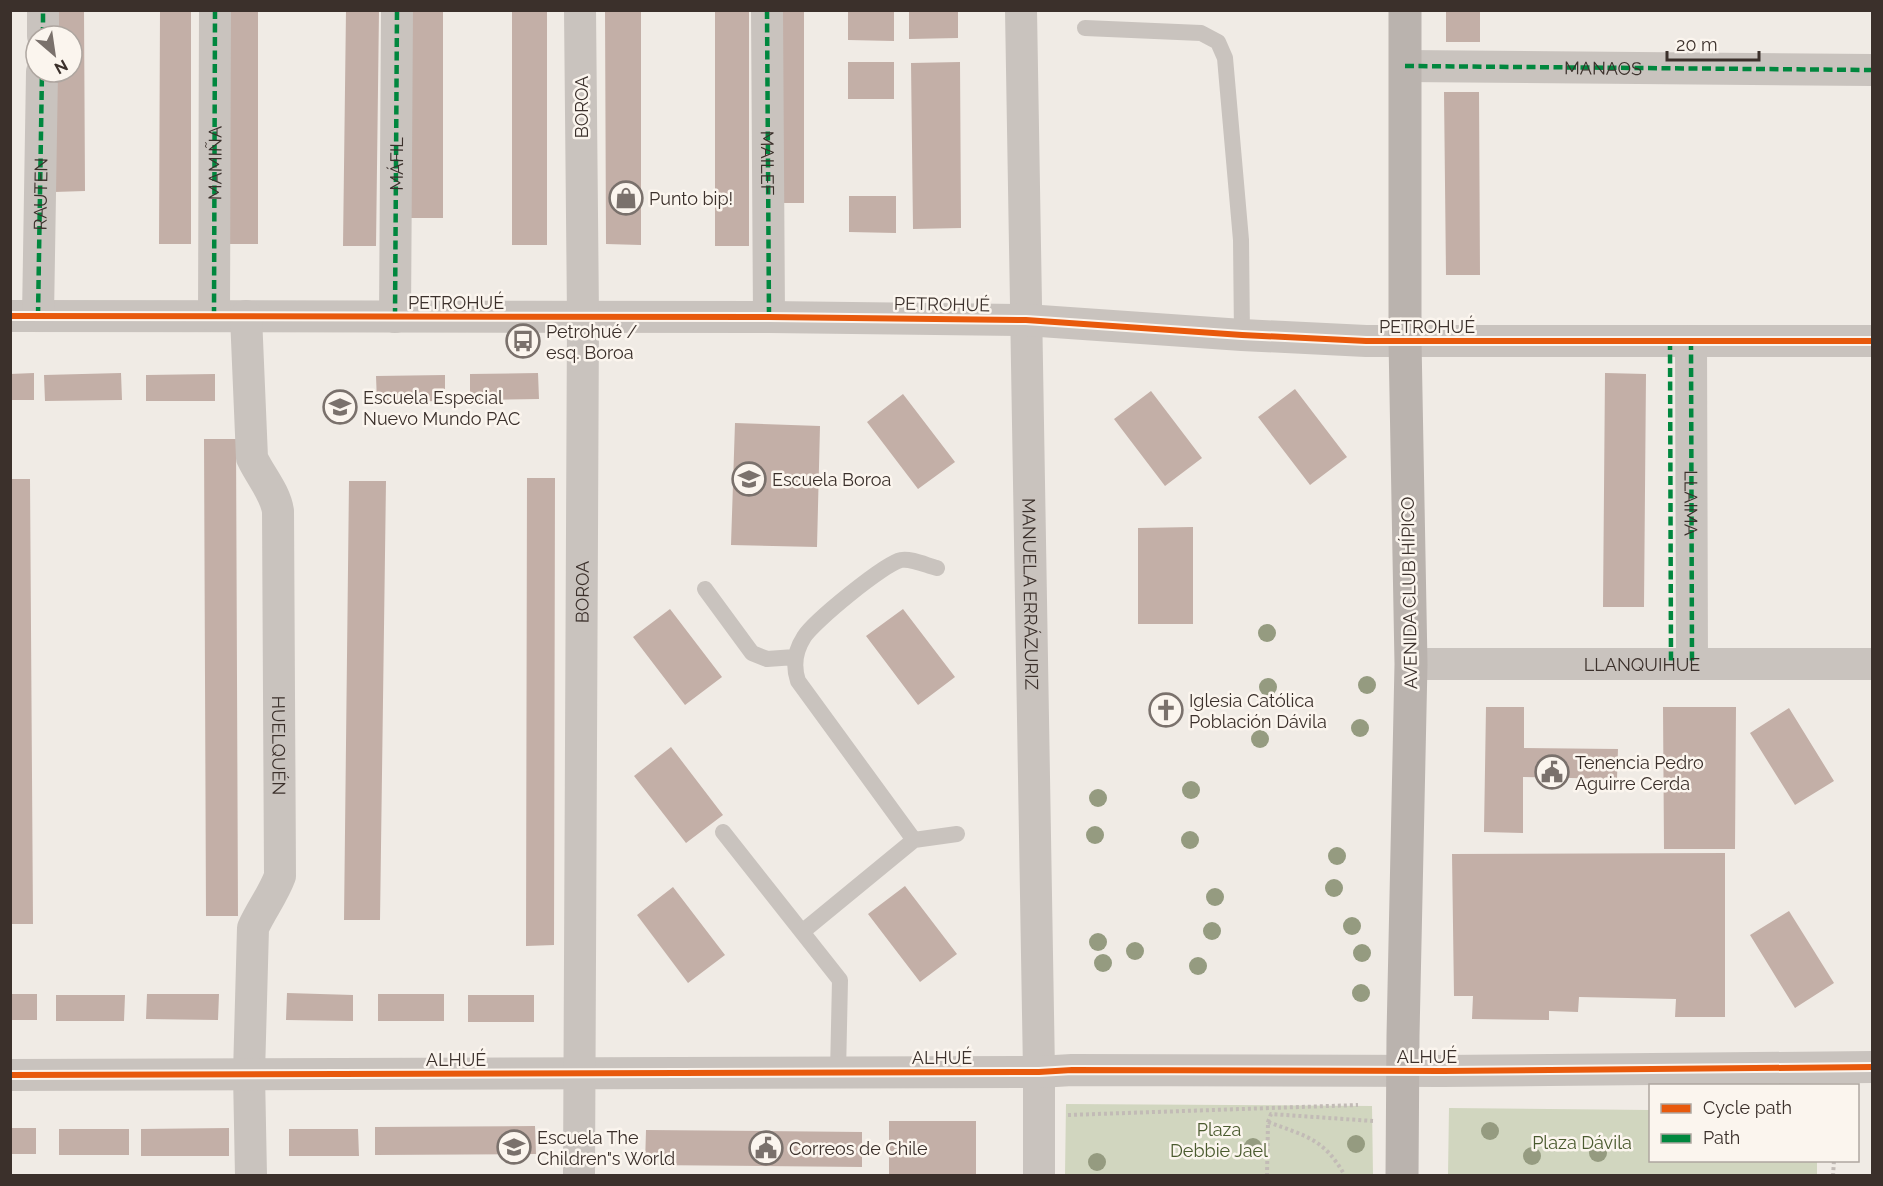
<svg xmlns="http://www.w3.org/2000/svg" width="1883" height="1186" font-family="Raleway,sans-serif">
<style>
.green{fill:#d1d6bf}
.building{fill:#c3afa7}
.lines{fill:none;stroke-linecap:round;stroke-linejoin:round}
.path{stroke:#c2bbb6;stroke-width:4;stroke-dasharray:3 3;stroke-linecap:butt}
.lane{stroke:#c9c3be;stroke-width:16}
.street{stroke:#c9c3be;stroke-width:32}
.secondary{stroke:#bab3ae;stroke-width:33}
.quiet{stroke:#00873e;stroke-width:4.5;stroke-dasharray:9 4.5;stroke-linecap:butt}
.cycleway-casing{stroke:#fbf5ee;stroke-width:10}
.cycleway{stroke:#e8590c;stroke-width:6}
.tree{fill:#959b80}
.labels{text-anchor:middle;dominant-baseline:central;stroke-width:5;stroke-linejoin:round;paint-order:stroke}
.street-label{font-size:18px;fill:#3b302b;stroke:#fbf5ee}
.poi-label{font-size:18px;fill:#3b302b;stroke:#fbf5ee;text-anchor:start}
.park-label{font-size:18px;fill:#4a5a2e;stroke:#fbf5ee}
</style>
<rect width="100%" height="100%" fill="#f0ebe5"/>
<path class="green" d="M1066 1104 1372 1106 1373 1175H1065Z
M1449 1108 1650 1110V1160L1817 1161V1175H1448Z"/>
<path class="building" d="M53 10H84L85 191 54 192V72H72V36H53Z
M160 10H191V244H159Z
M227 10H258V244H226Z
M346 10H379L376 246H343Z
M408 10H443V218H408Z
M512 10H547V245H512Z
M605 10H641V245L606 244Z
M715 10H749V246H715Z
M773 10H804V203H774Z
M848 10H894V41L848 40Z
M909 10H958V38L909 39Z
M1446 10H1480V42H1446Z
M848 62H894V99H848Z
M960 62 961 228 913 229 911 63Z
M1444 92H1479L1480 275H1446Z
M849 196H896V233L849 232Z
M34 373V400H10V374Z
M121 373 122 400 45 401 44 375Z
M538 373 539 399 470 400V374Z
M1605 373 1646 374 1644 607H1603Z
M215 374V401H146V375Z
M445 375V401L377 402 376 376Z
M1295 389 1347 457 1310 485 1258 417Z
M1151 391 1202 458 1165 486 1114 419Z
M903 394 955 462 918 489 867 422Z
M735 423 820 426 817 547 731 545Z
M204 439H236L238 916H206Z
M527 478H555L554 945 526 946Z
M10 479H30L33 924H10Z
M349 481H386L380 920H344Z
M1193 527V624H1138V528Z
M670 609 722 677 685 705 633 637Z
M903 609 955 677 918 705 866 636Z
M1486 707H1524V748L1618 749 1617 779 1523 777V833L1484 832Z
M1663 707H1736L1735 849H1664Z
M1789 708 1834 781 1795 805 1750 733Z
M671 747 723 815 686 843 634 776Z
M1725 853V1017H1675L1676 999 1579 997 1578 1012 1549 1011V1020L1472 1019 1473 996H1454L1452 854Z
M905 886 957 954 920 982 868 914Z
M673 887 725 955 688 983 637 915Z
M1789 911 1834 983 1795 1008 1750 935Z
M287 993 353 995V1021L286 1020Z
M10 994H37V1020H10Z
M147 994H219L218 1020 146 1019Z
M378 994H444V1021H378Z
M56 995H125L124 1021H56Z
M468 995H534V1022H468Z
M889 1121H976V1176H889Z
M535 1126 536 1154 375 1155V1127Z
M10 1128H36V1154H10Z
M229 1128V1156H141V1129Z
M59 1129H129V1155H59Z
M289 1129H358L359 1156H289Z
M646 1130 862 1132V1167L645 1165Z"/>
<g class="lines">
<path class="path" d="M1068 1115 1358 1105
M1268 1122C1305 1136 1324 1138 1345 1176
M1267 1176 1268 1122 1271 1114 1373 1121
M1833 1176 1834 1160"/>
<path class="lane" d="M1085 28 1201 33 1218 42 1225 58 1241 240 1242 335
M937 568C928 566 911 558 901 560 885 563 813 622 804 637 795 651 793 666 798 681L914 840 957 834
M705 589 752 653 767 659 795 657
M723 832 840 980 838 1073
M802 932 914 840"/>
<g class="street">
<path d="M767 10 769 317"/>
<path id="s1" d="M1021 10 1039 1072V1176"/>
<path d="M43 36V10"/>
<path id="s2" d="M1405 66 1872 70"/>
<path d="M10 316 769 317 1026 320 1242 335 1366 341H1872"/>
<path id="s3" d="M38 316 42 72"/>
<path d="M214 316 215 10"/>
<path id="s4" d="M246 316 252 458C261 477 275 492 278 511L280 876C273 895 261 910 253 928L249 1074 251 1176"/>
<path id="s5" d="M395 317 397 10"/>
<path id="s6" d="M1691 341 1692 664"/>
<path id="s7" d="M1411 664H1872"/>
<path d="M10 1075 1039 1072 1072 1070 1443 1071 1872 1067"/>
<path id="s8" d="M579 1176 583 317 580 10"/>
</g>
<path class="secondary" d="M1402 1176 1403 1036 1411 664 1405 340V10"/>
<g class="quiet">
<path id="s9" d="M767 10 769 317"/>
<path d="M43 36V10"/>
<path d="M1405 66 1872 70"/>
<path d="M38 316 42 72"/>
<path id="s10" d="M214 316 215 10"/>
<path d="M395 317 397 10"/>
<path d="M1670 341 1671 664"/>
<path d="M1691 341 1692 664"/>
</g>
<defs>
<path id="cycleway" d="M10 316 769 317 1026 320 1242 335 1366 341H1872
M10 1075 1039 1072 1072 1070 1443 1071 1872 1067"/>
</defs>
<use href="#cycleway" class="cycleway-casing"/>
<use href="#cycleway" class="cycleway"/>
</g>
<g class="tree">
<circle cx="1267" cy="633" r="9"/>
<circle cx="1367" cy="685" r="9"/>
<circle cx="1268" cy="687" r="9"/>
<circle cx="1360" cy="728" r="9"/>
<circle cx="1260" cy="739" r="9"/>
<circle cx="1191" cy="790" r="9"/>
<circle cx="1098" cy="798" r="9"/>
<circle cx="1095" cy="835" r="9"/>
<circle cx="1190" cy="840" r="9"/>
<circle cx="1337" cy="856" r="9"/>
<circle cx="1334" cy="888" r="9"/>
<circle cx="1215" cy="897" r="9"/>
<circle cx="1352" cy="926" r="9"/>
<circle cx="1212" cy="931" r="9"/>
<circle cx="1098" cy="942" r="9"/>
<circle cx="1135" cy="951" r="9"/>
<circle cx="1362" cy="953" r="9"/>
<circle cx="1103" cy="963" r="9"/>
<circle cx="1198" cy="966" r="9"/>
<circle cx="1361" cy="993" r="9"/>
<circle cx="1490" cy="1131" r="9"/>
<circle cx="1356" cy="1144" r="9"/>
<circle cx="1253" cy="1147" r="9"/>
<circle cx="1598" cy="1153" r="9"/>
<circle cx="1532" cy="1156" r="9"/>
<circle cx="1097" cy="1162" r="9"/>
</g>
<defs>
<symbol id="shop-ring" viewBox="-11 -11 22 22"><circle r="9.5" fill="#fbf5ee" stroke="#7a716c" stroke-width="1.5"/><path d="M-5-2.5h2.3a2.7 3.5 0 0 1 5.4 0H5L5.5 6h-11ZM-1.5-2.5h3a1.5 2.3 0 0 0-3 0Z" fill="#7a716c"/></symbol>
<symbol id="bus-ring" viewBox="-11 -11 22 22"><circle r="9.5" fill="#fbf5ee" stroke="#7a716c" stroke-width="1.5"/><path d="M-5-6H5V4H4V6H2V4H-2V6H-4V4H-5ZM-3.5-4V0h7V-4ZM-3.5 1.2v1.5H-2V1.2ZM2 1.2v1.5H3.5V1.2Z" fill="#7a716c"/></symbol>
<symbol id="school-ring" viewBox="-11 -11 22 22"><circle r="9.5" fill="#fbf5ee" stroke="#7a716c" stroke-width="1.5"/><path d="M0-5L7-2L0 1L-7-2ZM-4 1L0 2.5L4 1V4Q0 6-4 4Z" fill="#7a716c"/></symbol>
<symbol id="church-ring" viewBox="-11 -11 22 22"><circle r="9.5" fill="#fbf5ee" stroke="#7a716c" stroke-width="1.5"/><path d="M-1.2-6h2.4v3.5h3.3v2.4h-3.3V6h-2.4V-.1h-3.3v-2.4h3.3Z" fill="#7a716c"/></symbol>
<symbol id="civic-ring" viewBox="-11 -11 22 22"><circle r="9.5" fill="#fbf5ee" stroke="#7a716c" stroke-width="1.5"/><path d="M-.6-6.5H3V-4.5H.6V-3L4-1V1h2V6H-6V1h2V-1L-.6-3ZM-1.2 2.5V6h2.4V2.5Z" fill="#7a716c"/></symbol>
</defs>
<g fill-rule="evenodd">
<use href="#shop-ring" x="607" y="179" width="38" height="38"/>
<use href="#bus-ring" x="504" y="322" width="38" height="38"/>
<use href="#school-ring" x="321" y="388" width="38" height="38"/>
<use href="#school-ring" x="730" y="460" width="38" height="38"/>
<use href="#church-ring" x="1147" y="691" width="38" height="38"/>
<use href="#civic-ring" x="1533" y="753" width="38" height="38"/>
<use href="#school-ring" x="495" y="1128" width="38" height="38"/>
<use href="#civic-ring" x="747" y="1129" width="38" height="38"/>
</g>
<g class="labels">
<g class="street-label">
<text stroke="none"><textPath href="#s2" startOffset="198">MANAOS</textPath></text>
<text transform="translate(581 107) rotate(-90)">BOROA</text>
<text stroke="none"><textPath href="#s10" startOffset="153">MAMIÑA</textPath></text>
<text stroke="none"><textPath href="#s5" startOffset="153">MÁFIL</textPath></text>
<text stroke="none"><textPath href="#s9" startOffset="153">MAILEF</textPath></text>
<text stroke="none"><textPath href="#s3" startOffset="122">RAUTEN</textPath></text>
<text x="456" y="302">PETROHUÉ</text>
<text transform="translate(942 304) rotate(1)">PETROHUÉ</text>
<text x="1427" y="326">PETROHUÉ</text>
<text stroke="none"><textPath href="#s6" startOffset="162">LLAIMA</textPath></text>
<text stroke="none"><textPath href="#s8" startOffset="584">BOROA</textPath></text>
<text stroke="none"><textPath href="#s1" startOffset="584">MANUELA ERRÁZURIZ</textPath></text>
<text transform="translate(1409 593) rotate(-91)">AVENIDA CLUB HÍPICO</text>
<text stroke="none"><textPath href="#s7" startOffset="231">LLANQUIHUE</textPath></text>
<text stroke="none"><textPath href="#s4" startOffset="436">HUELQUÉN</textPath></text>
<text x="1427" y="1056">ALHUÉ</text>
<text x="942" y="1057">ALHUÉ</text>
<text x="456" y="1059">ALHUÉ</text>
</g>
<g class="poi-label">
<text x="649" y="198">Punto bip!</text>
<text x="546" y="331">Petrohué /<tspan x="546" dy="21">esq. Boroa</tspan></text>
<text x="363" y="397">Escuela Especial<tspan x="363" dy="21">Nuevo Mundo PAC</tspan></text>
<text x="772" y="479">Escuela Boroa</text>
<text x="1189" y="700">Iglesia Católica<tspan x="1189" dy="21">Población Dávila</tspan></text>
<text x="1575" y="762">Tenencia Pedro<tspan x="1575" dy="21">Aguirre Cerda</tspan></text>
<text x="537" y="1137">Escuela The<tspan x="537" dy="21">Children"s World</tspan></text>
<text x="789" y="1148">Correos de Chile</text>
</g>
<g class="park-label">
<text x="1219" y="1129">Plaza<tspan x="1219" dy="21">Debbie Jael</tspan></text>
<text x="1582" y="1142">Plaza Dávila</text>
</g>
</g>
<rect width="1883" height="1186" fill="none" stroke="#3b302b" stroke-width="24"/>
<rect x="1649" y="1084" width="210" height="78" fill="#fbf5ee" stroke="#aea6a0" stroke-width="1.5"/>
<rect x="1661" y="1104" width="30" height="9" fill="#e8590c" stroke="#aea6a0" stroke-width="1.5"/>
<text x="1703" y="1114" font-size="18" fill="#3b302b">Cycle path</text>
<rect x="1661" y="1134" width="30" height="9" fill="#00873e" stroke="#aea6a0" stroke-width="1.5"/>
<text x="1703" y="1144" font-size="18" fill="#3b302b">Path</text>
<g transform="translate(54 54) rotate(151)"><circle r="28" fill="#fbf5ee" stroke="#aea6a0" stroke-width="1.5"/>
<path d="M0-4.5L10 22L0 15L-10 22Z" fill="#7a716c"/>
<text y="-9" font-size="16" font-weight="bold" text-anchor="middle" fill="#3b302b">N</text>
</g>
<path d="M1667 51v9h92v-9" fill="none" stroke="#3b302b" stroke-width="3"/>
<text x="1676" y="51" font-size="18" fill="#3b302b" stroke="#fbf5ee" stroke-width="4.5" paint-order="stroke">20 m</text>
</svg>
